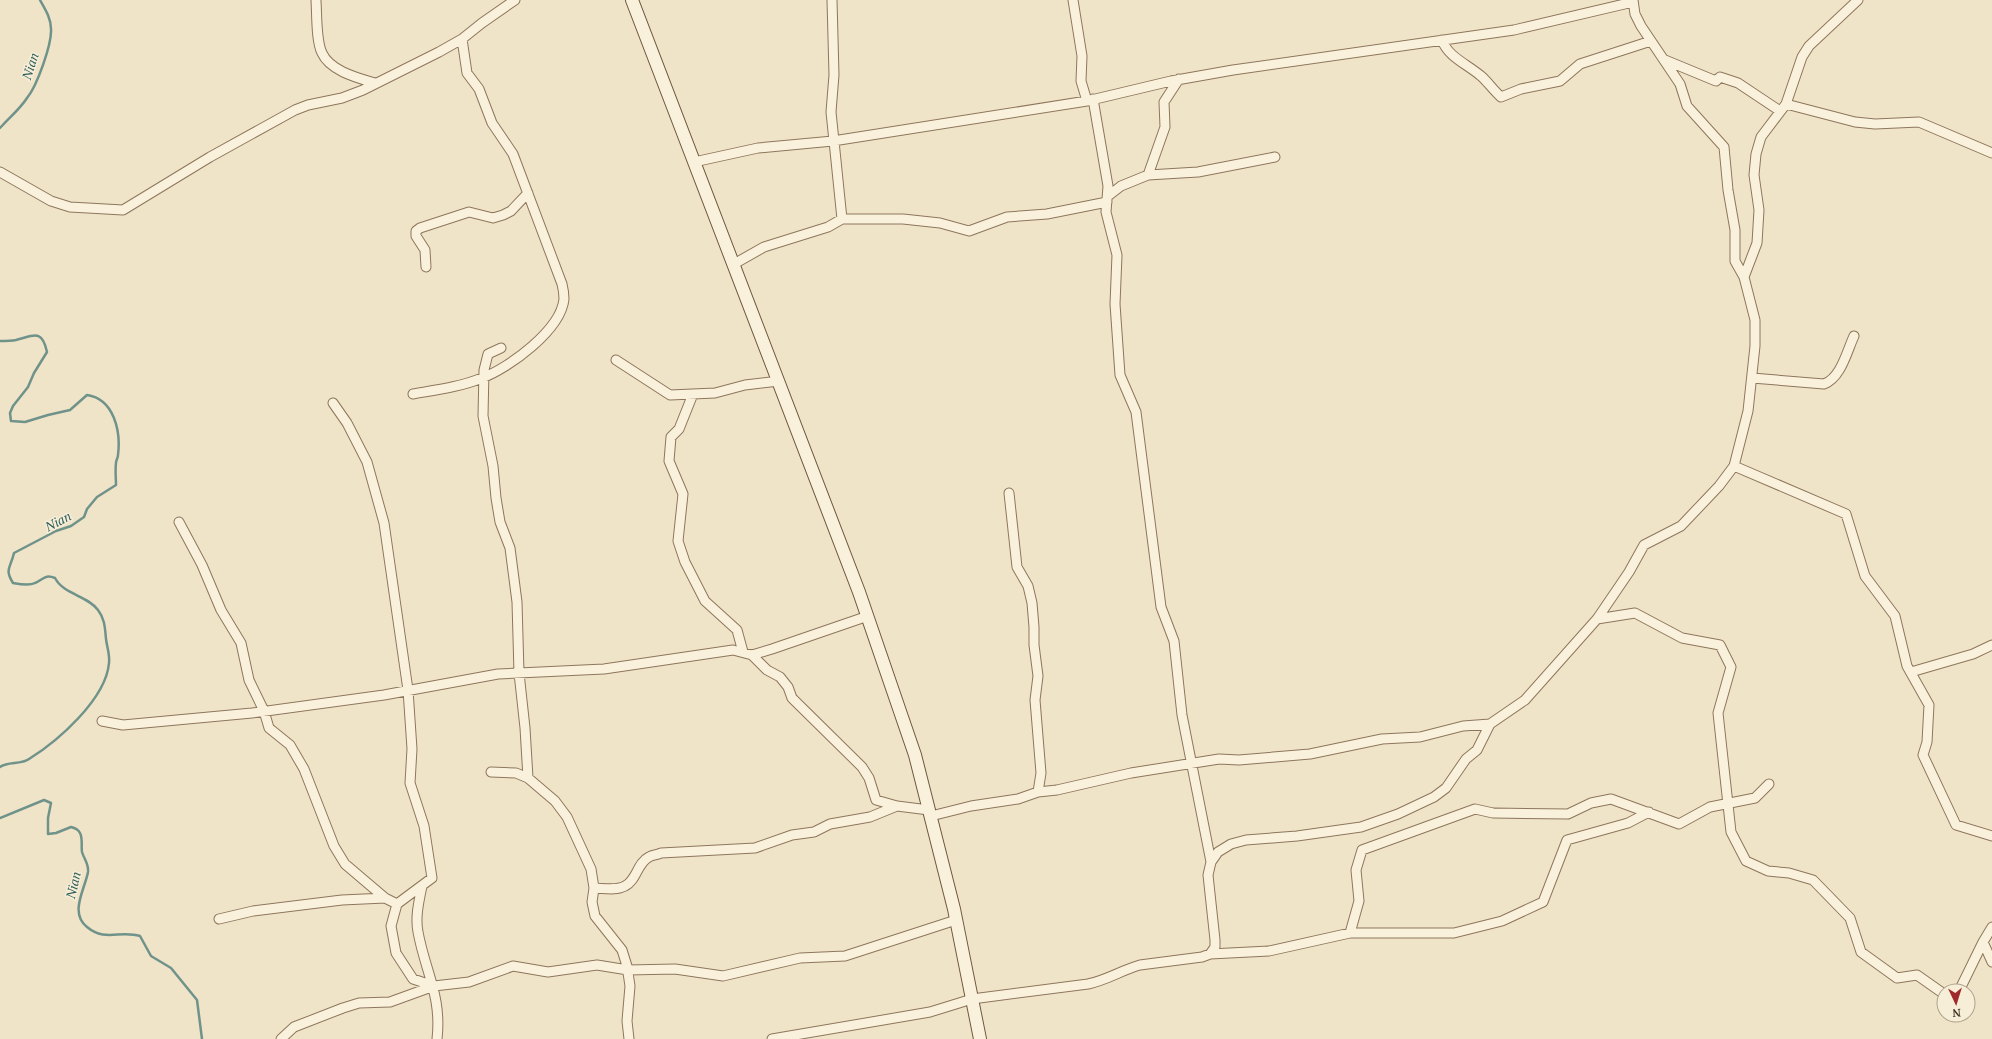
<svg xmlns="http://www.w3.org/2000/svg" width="1992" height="1039" font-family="'PT Serif',serif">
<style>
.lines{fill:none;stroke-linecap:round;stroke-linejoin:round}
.stream{stroke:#6f938a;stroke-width:2.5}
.street-casing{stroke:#8d765c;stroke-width:11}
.secondary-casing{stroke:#6f573f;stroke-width:14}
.street{stroke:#faf1dc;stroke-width:9}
.secondary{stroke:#faf1dc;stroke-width:12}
.labels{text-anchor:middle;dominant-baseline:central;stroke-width:3;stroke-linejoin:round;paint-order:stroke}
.water-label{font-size:13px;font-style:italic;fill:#2f5d5a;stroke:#f7eed8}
</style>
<rect width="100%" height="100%" fill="#f0e4c8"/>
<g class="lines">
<path class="stream" d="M0 128C9 118 20 109 27 98 37 86 52 44 51 29 51 18 45 9 40 0
M0 341C5 341 11 341 16 340 33 336 42 328 47 352L34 373 28 387 13 406 10 413 11 421 25 422 48 415 70 410 87 395C114 399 121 431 118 455 118 458 116 460 116 463 115 470 116 479 116 485L97 497 87 509 84 517 71 526 56 531 14 553C11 567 4 569 13 583 19 584 29 586 35 583 44 579 45 574 55 578 64 595 87 595 98 610 105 619 105 629 106 639 107 647 110 655 109 663 106 699 58 741 29 759 21 765 8 761 0 767
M0 818 44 800 51 803 48 818V834L56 833 71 827C75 828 78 829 80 833 83 839 81 846 82 852 84 859 89 864 88 872 85 889 69 913 87 927 105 942 120 930 140 936L151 956 171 968 197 1000 202 1039"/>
<defs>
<path id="street" d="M832 0 834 75 831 112 842 219
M1073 0 1082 56 1081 81 1087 101
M1633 0 1635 14 1641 26 1680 84 1687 106 1724 147 1728 190 1735 230V261L1744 277
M316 1C317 15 316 41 322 53 330 71 358 78 375 83
M1442 40C1448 57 1467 64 1481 76 1488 82 1493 90 1501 97L1521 89 1560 81 1580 64 1651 41
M1665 60 1716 81 1720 77 1738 83 1780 111
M1093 99 1108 186 1106 212 1117 255 1115 304 1120 375 1136 412 1161 607 1174 641 1182 715 1211 862
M1786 104 1855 122 1875 124 1919 122 1992 153
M694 162 758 148 833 141 1087 101 1171 81 1233 70 1514 30 1633 2
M0 172 51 201 70 207 123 210 210 157 295 110 308 105 342 98 363 90 439 52 462 39 482 23 515 0
M1148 175 1165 127 1164 102 1179 79
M1108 196 1121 186 1148 175 1198 172 1275 157
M734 264 764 247 828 227 842 219H903L940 223 969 231 1007 217 1047 214 1107 202
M426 267 425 250 416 236V231L420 228 469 212 493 218 503 215 511 211 528 193
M501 348 488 354 484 370 483 416 493 466 496 498 500 522 510 548 517 602 519 673 525 728 528 778
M616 360 670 395 715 393 745 385 779 381
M1752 378 1824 384C1841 378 1847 351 1854 336
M413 394C436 390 460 387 482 378 509 368 561 330 564 299 564 294 563 288 562 284L513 154 492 123 479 89 467 73 462 39
M693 394 679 429 671 437 669 461 683 494 678 541 685 562 705 601 737 630 743 652
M333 403 347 423 367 462 384 523 408 690 412 749 410 783 424 826 432 878 397 904
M1734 466 1846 514 1865 576 1895 616 1907 666 1929 705 1927 742 1923 755 1956 825 1992 836
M1009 493 1017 567 1028 586 1032 603 1034 627V645L1038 676 1035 700 1041 773 1038 792
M179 522 202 565 221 610 241 643 249 680 264 711 269 728 290 745 304 769 334 846 345 864 385 898
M1597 619 1635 613 1682 638 1720 645 1731 667 1718 713 1731 832 1746 861 1768 871 1789 873 1813 880 1850 918 1861 952 1897 978 1917 975 1944 994
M752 655 772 649 868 616
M1911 672 1973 654 1992 645
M102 721 123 725 252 713 384 695 498 674 604 669 733 650 752 655 767 670 780 677 788 687 792 698 862 767 869 778 876 800 897 806 929 810
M491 772 516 773 528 778 555 801 567 817 591 869 594 888 592 902 595 916 622 950 627 966 630 986 627 1021 629 1039
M931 816 971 806 1018 799 1038 792 1057 790 1131 773 1219 759 1239 760 1310 754 1382 739 1420 737 1463 726 1490 724
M422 886C419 901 415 917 418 932 425 971 442 996 437 1039
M594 888C603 888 616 891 625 886 637 880 637 863 649 857 652 855 657 855 661 853L755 848 792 835 814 832 830 824 870 817 897 806
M219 919 253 911 342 900 385 898 397 904 391 926 396 953 413 979 434 986
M1992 927 1983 942 1992 962
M1350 933 1359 901 1356 870 1362 850 1475 809 1493 813 1568 814 1591 803 1611 799 1679 824 1710 807 1755 798 1769 784
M1210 954 1215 947V940L1208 875 1211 862 1218 852 1231 844 1246 840 1297 836 1361 827 1398 814 1434 797 1446 788 1466 759 1477 750 1490 724 1525 700 1597 619 1629 572 1644 545 1681 526 1719 486 1734 466 1748 411 1755 346V320L1744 277 1757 243 1759 210 1754 175 1756 154 1761 137 1786 104 1802 57 1809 46 1858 0
M1959 991 1983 942
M281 1039 294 1027 343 1008 359 1003 390 1002 434 986 469 982 513 966 548 972 597 965 628 970 675 969 723 976 800 958 845 956 956 920
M772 1039 930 1012 972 999 1088 984C1107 980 1122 970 1140 965L1202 957 1210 954 1269 951 1350 933H1454L1502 921 1543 902 1567 840 1628 823 1649 812"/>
<path id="secondary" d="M632 0 859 592 915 755 954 909 980 1039"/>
</defs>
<use href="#street" class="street-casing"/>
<use href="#secondary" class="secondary-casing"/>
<use href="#street" class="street"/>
<use href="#secondary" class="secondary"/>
</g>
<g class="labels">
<g class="water-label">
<text transform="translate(30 66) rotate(-72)">Nian</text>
<text transform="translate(58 521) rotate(-28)">Nian</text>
<text transform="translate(73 885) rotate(-77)">Nian</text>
</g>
</g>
<g transform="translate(1956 1003) rotate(176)"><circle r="19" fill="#f7eed8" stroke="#ada18e"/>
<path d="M0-3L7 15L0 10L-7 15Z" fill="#9e2a2b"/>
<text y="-6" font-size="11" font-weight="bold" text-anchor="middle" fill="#3d2e20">N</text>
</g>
</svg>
